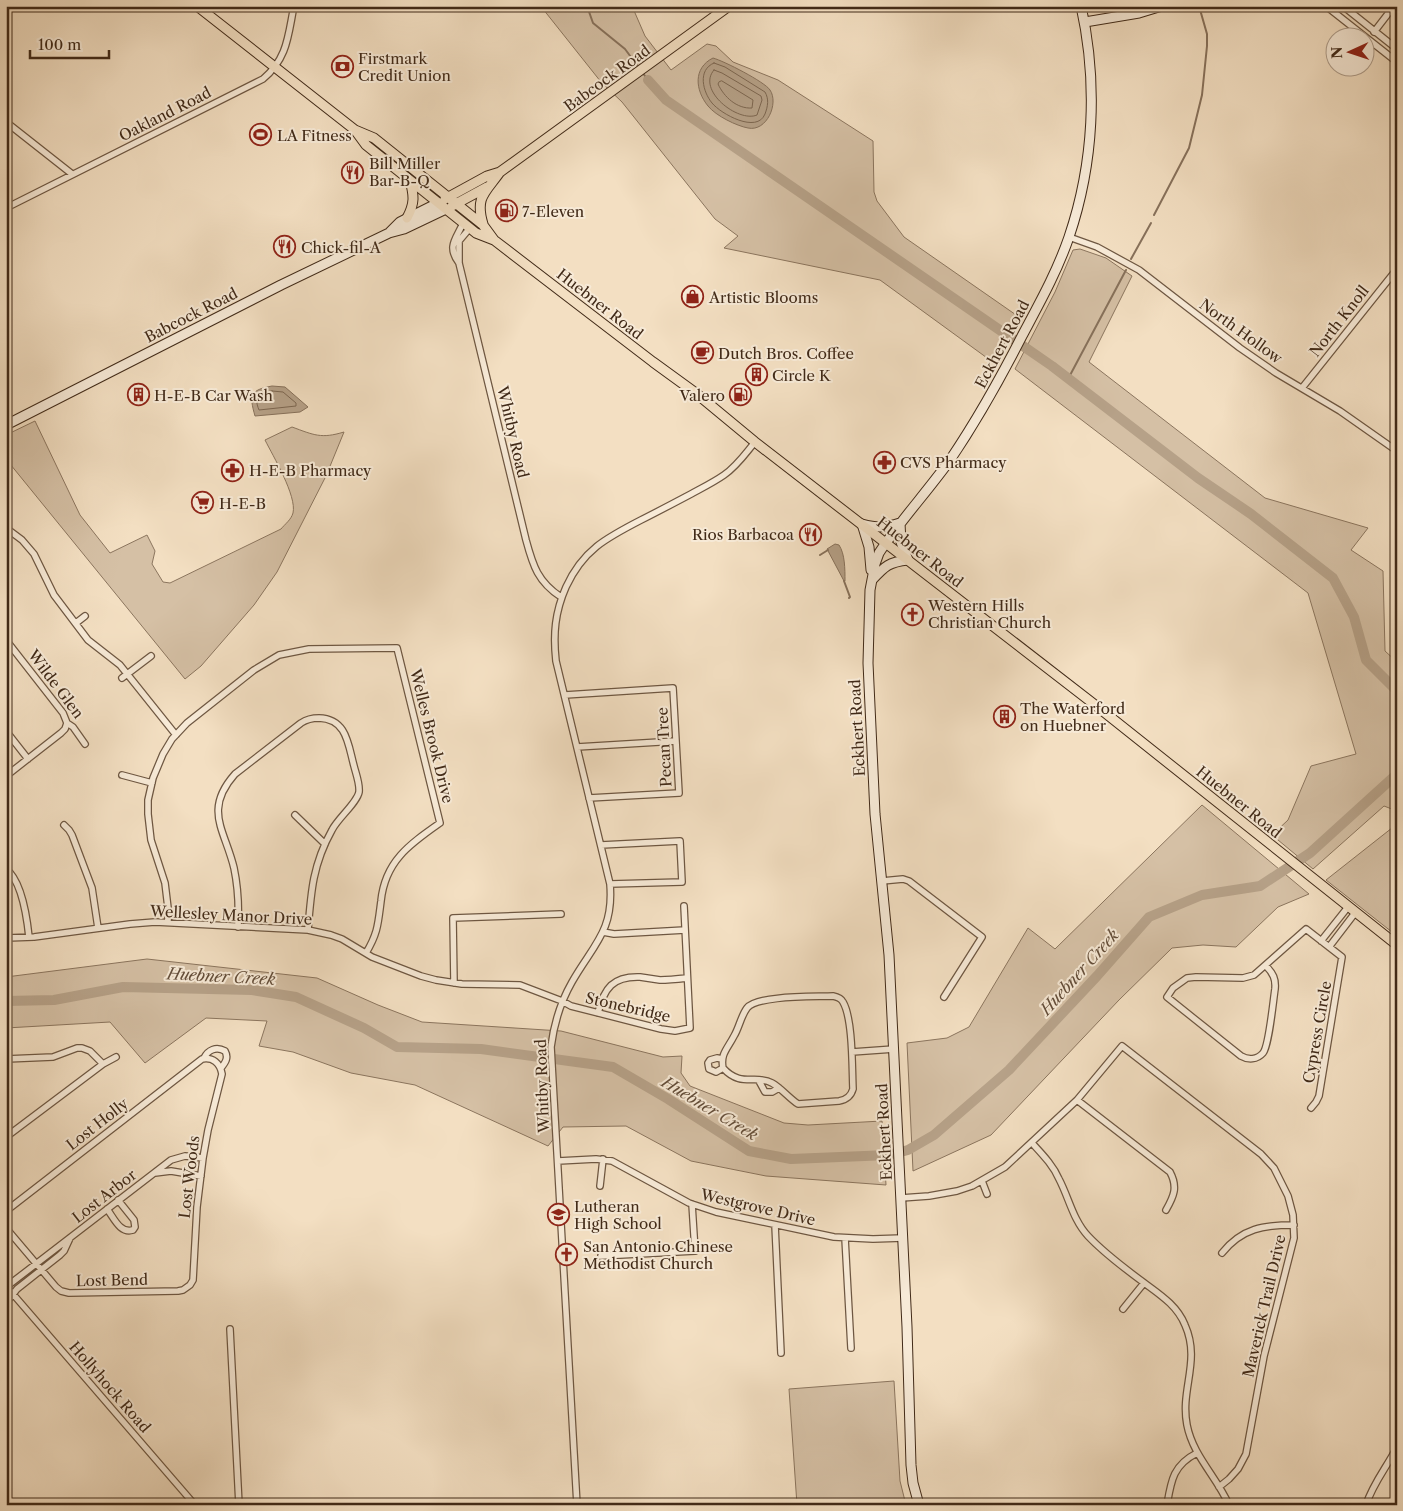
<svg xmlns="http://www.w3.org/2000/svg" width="1403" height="1511" font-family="'Libre Caslon Text',serif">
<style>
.green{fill:#d5c0a5;stroke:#8b755e}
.water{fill:#b6a188;stroke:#87715b}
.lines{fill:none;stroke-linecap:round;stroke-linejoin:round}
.shore{stroke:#7c6650;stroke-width:1}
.stream{stroke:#87715b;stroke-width:2}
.river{stroke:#b6a188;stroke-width:10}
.street-casing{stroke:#6e5742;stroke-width:8}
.secondary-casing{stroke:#412a18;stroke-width:11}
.primary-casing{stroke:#412a18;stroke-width:11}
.street{stroke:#f7ead7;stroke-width:5.5}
.secondary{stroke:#f7ead7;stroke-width:9}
.primary{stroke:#f3dfc2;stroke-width:9}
.labels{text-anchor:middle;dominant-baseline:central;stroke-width:4;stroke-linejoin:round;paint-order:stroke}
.poi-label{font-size:15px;fill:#412a18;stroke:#f7ead7;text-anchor:start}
.street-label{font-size:15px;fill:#412a18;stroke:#f7ead7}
.water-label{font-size:16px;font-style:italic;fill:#644e3a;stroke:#f7ead7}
</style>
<rect width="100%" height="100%" fill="#f3dfc2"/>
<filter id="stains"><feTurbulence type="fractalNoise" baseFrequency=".004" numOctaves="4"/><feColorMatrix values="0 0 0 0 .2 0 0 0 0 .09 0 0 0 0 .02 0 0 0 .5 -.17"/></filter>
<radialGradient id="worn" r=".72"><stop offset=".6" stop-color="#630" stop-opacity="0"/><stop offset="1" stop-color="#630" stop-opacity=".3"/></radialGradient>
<path class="green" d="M539 6H632L645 36 671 70 707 44 716 46 733 62 778 80 873 141 874 192 877 201 904 237 1019 317 994 363 880 280 724 248 738 236 715 219 622 102 601 82 543 9Z
M1080 249 1106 258 1132 276 1089 362 1265 498 1368 528 1351 550 1383 571 1385 651 1397 662V811L1384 806 1313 869 1272 835 1288 820 1311 766 1356 754 1308 593 1015 369 1055 292 1073 250Z
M35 421 80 515 110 553 147 535 155 551 152 564 163 582 170 583 281 529C285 524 291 520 293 513 297 496 273 456 265 440L292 427C314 435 321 439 344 432L326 476 277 572 254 605 201 666 185 679 6 459V435Z
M1202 805 1309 894 1278 907 1236 947 1203 945 1172 948 1119 1000 991 1135 913 1171 907 1043 947 1038 969 1027 1028 928 1055 949Z
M1397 824V936L1326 880Z
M147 959 317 978 378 1005 422 1022 561 1031 663 1057 682 1056 681 1073 690 1086 784 1123 808 1125 882 1121 886 1185 766 1176 691 1161 626 1126 563 1127 548 1146 415 1085 351 1073 293 1052 259 1046 267 1021 206 1018 145 1063 110 1022 6 1028V977Z
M894 1381 900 1481 906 1505H797L789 1389Z"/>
<path class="water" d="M713 58C724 61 765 82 770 90 779 103 767 132 748 128 737 126 716 116 708 106 695 90 693 68 713 58Z
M272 386 285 387 308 407 300 412 255 416C249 395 250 390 272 386Z
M835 544 839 545C845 554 845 569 845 581H844L827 549Z"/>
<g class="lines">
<path class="shore" d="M714 63 725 67 765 92C769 99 768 106 765 114 757 134 721 114 712 103 703 92 697 70 714 63Z
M714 70 722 73 761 96 762 100 757 115C738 123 696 90 714 70Z
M722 81 753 100 752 108C737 109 724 97 718 84L719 82Z
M272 391 283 392 296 403V406L259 410C253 395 259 393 272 391Z"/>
<path class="stream" d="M587 6 593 23 625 49 639 68
M642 72 648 80
M1154 215 1189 148 1202 95 1207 46V34L1199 6
M1131 259 1151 223
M1068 379 1126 270
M820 555 828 550
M844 581 850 597 849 598"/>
<path class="river" d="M648 80 666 100 1052 366 1198 478 1251 514 1333 578 1354 617 1366 660 1397 691
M6 1001 54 1000 123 987 252 990 296 997 364 1028 397 1047 481 1049 613 1067 668 1099 749 1151 791 1159 889 1155 908 1150 934 1135 1009 1070 1097 976 1149 917 1202 895 1260 886 1310 853 1397 774"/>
<defs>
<path id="street" d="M1326 6 1397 62
M1343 6 1397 49
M1374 32 1394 6
M6 122 72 174
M6 208 263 79C288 58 288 35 294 6
M470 228 459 241V263L526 540C533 566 538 582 561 597
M1069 237 1097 247 1139 270 1240 348 1276 373 1340 411 1397 451
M459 263C446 246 457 238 463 223
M1302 388 1397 269
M6 528 22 540 34 554 54 595 88 640 120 665 176 735
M76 623 85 616
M6 640 63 713 67 723 73 727 85 744
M122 678 151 656
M565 695 673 688 679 793 589 798
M6 731 28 759
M577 747 676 741
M122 775 152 783
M6 776 61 733 65 729 67 723
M295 815 325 844
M64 825 69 830 72 835 92 888 98 928
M601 845 680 841 682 882 610 884
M6 869C22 881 27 918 29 937
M882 881 903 879 909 881 982 937 944 997
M168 922V908L165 883 151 840 148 814V800L153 778 163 754 172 739 187 723 254 670 279 655 309 649 397 648 440 823C410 844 385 861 381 901 378 924 378 933 366 953
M238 927C239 907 238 887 234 868 225 830 203 810 235 774L301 723C307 719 312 718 319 718 347 719 348 744 354 766 356 774 360 784 359 792 357 803 338 818 332 830 313 864 311 891 308 930
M603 932 614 934 685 930
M6 938 34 937 130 924 155 922 308 930 331 935 342 939 372 957 421 976 436 980 462 984 520 985 562 1001 571 1006 661 1029 675 1031 690 1028 684 906
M1321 941 1348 907
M1329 947 1355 913
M1266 966C1273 973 1276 979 1275 989 1273 1002 1269 1046 1263 1053 1257 1060 1248 1060 1241 1056L1167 997 1173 988 1187 978 1196 977 1243 978 1254 975 1306 929 1342 957 1319 1096 1316 1102 1311 1108
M454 983 453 918 561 914
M833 996C838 997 841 998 843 1002 853 1019 852 1069 853 1089 851 1096 846 1100 839 1101L798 1104C789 1098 781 1088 772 1083 756 1074 741 1088 723 1068 720 1054 728 1048 734 1036 739 1028 741 1016 747 1008 757 995 816 997 833 996Z
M598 1013C604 988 613 976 640 977 647 978 653 979 660 980 669 980 678 979 687 978
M852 1052 894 1049
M204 1058C208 1050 216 1046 225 1051 229 1058 225 1063 221 1068
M6 1059 53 1057 77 1048H82L90 1051 103 1064
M722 1059 717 1058 710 1060 708 1063 709 1069 716 1072 723 1068
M759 1081 765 1092H772L779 1088
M1077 1100 1170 1172C1178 1187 1174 1196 1166 1210
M6 1137 103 1064 116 1057
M1032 1143C1042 1154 1053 1165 1059 1179 1069 1198 1073 1220 1088 1236 1104 1253 1124 1268 1143 1282 1159 1294 1177 1305 1185 1325 1201 1361 1180 1389 1187 1425 1193 1456 1217 1477 1229 1505
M558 1161 596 1159 612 1161 689 1203 716 1212 834 1237 873 1239 903 1238
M155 1173 171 1171 201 1176
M982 1181 987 1194
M600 1186 603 1159
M901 1198 929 1196 957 1191 972 1186 1005 1167 1077 1100 1122 1046 1261 1154 1274 1168 1288 1196 1293 1215 1294 1238 1264 1356 1246 1454 1238 1469 1229 1479 1219 1487
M107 1209C114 1218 120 1234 133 1230L135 1227 134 1220 118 1200
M6 1211 202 1059C213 1057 220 1063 222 1074L208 1130 203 1158 197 1207 193 1280 190 1285 183 1290 178 1291 69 1293 61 1291 56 1287 6 1228
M775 1225 781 1353
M845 1238 851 1348
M1222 1253C1242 1228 1264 1225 1294 1225
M601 1256 695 1251 692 1204
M6 1286 195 1505
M6 1287 171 1160 185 1156 203 1158
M6 1303 17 1289 60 1255 64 1251 70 1238
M1123 1309 1144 1283
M230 1329 239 1505
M577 1505 551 1047C554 1023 560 1003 572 982 593 945 614 931 610 884L556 661C553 634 555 612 566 587 583 550 606 538 641 520 657 512 674 503 691 494 702 488 714 482 724 475 737 466 745 454 755 442
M1167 1505C1171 1481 1173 1465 1197 1453
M1366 1505C1373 1483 1387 1467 1397 1447"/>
<path id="secondary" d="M1085 22 1139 13 1162 6
M390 232 400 222 438 203
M6 425 281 285 389 233 404 229 446 209
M862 524C877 528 885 528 900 523L901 542 908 560C889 562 885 566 872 580
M862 524 869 547 871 570
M919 1505 913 1483 911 1465 907 1327 889 955 875 814 868 663 870 590 875 564 879 553C900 521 927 492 950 460 977 420 1000 379 1022 336 1039 304 1057 272 1069 237 1094 163 1098 83 1081 6"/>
<path id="primary" d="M197 6 355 130 374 138 483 225 494 240
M355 130 366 145 476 233 494 240 653 362 697 394 755 442 1099 708 1397 945
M445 199 487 176 500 172
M452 206 487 187
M407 218C415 203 414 196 410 180
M483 224C475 197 485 193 500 172L729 6"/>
</defs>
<use href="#street" class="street-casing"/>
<use href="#secondary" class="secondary-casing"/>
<use href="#primary" class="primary-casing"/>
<use href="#street" class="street"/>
<use href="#secondary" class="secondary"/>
<use href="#primary" class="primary"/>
</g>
<defs>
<symbol id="bank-ring" viewBox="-11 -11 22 22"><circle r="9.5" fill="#f7ead7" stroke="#8f2418" stroke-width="1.5"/><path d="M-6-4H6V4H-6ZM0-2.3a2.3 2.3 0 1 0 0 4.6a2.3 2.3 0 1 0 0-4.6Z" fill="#8f2418"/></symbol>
<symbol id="stadium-ring" viewBox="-11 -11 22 22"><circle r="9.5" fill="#f7ead7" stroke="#8f2418" stroke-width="1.5"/><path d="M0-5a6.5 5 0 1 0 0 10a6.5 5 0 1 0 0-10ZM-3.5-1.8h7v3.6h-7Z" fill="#8f2418"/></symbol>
<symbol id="restaurant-ring" viewBox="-11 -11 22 22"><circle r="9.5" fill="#f7ead7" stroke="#8f2418" stroke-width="1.5"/><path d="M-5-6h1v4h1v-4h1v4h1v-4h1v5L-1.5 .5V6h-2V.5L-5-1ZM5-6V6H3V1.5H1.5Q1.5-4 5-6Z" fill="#8f2418"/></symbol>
<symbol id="fuel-ring" viewBox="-11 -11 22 22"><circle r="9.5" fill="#f7ead7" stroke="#8f2418" stroke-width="1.5"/><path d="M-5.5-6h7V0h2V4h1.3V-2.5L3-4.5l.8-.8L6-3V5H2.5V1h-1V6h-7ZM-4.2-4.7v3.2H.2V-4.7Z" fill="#8f2418"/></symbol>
<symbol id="shop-ring" viewBox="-11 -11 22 22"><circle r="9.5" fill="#f7ead7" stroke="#8f2418" stroke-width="1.5"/><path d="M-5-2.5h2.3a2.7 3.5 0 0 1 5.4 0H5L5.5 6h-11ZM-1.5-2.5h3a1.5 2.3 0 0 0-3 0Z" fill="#8f2418"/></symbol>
<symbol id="cafe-ring" viewBox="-11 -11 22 22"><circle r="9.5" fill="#f7ead7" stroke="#8f2418" stroke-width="1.5"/><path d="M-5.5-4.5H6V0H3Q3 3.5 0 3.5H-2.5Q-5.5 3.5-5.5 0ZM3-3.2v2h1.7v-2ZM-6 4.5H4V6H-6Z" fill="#8f2418"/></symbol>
<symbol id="building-ring" viewBox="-11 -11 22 22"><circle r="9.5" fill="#f7ead7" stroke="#8f2418" stroke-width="1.5"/><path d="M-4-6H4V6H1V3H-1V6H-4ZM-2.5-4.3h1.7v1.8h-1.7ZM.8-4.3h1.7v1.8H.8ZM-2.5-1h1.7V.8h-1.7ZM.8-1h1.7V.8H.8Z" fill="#8f2418"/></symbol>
<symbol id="pharmacy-ring" viewBox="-11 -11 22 22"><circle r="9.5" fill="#f7ead7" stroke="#8f2418" stroke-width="1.5"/><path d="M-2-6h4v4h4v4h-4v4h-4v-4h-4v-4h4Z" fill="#8f2418"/></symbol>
<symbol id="supermarket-ring" viewBox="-11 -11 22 22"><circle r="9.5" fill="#f7ead7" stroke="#8f2418" stroke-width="1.5"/><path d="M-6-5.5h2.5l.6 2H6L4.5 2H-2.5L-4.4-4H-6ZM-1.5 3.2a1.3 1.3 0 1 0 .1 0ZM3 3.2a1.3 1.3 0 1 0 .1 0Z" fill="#8f2418"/></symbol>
<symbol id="church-ring" viewBox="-11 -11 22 22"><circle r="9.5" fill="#f7ead7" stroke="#8f2418" stroke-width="1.5"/><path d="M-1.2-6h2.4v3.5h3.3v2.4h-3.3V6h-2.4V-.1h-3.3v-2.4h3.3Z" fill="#8f2418"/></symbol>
<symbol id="school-ring" viewBox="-11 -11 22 22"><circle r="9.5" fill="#f7ead7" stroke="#8f2418" stroke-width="1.5"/><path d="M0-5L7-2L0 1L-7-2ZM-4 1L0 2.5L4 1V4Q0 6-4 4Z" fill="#8f2418"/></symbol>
</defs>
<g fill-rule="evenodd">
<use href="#bank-ring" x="330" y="54" width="25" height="25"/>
<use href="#stadium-ring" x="248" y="122" width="25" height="25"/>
<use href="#restaurant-ring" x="340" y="160" width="25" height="25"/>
<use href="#fuel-ring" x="494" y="198" width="25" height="25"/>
<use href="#restaurant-ring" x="272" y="234" width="25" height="25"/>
<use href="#shop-ring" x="680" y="284" width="25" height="25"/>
<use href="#cafe-ring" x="690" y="340" width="25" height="25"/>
<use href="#building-ring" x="744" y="362" width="25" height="25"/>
<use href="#building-ring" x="126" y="382" width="25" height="25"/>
<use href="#fuel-ring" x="728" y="382" width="25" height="25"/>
<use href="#pharmacy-ring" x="872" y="450" width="25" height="25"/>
<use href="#pharmacy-ring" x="220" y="458" width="25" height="25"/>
<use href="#supermarket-ring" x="190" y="490" width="25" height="25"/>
<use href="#restaurant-ring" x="798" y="522" width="25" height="25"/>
<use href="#church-ring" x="900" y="602" width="25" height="25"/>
<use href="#building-ring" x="992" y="704" width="25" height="25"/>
<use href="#school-ring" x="546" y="1202" width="25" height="25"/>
<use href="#church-ring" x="554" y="1242" width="25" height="25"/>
</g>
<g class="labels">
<g class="poi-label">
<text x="358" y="58">Firstmark<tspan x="358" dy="17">Credit Union</tspan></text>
<text x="277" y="135">LA Fitness</text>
<text x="369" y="163">Bill Miller<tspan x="369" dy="17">Bar-B-Q</tspan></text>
<text x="522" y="211">7-Eleven</text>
<text x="301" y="247">Chick-fil-A</text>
<text x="709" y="297">Artistic Blooms</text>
<text x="718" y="353">Dutch Bros. Coffee</text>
<text x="772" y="375">Circle K</text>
<text x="154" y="395">H-E-B Car Wash</text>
<text x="725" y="395" text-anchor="end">Valero</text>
<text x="900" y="462">CVS Pharmacy</text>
<text x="249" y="470">H-E-B Pharmacy</text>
<text x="219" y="503">H-E-B</text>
<text x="794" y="534" text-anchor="end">Rios Barbacoa</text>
<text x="928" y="605">Western Hills<tspan x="928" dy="17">Christian Church</tspan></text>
<text x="1020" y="708">The Waterford<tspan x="1020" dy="17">on Huebner</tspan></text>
<text x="574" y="1206">Lutheran<tspan x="574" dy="17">High School</tspan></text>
<text x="583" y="1246">San Antonio Chinese<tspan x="583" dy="17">Methodist Church</tspan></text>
</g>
<g class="street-label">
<text transform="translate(607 78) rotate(-36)">Babcock Road</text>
<text transform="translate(165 114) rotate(-27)">Oakland Road</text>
<text transform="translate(600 304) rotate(38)">Huebner Road</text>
<text transform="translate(191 315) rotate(-27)">Babcock Road</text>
<text transform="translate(1339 321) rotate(-52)">North Knoll</text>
<text transform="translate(1241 331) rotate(36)">North Hollow</text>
<text transform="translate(1002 344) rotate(-62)">Eckhert Road</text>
<text transform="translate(513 432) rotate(77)">Whitby Road</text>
<text transform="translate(920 552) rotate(38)">Huebner Road</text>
<text transform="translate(56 684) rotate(53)">Wilde Glen</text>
<text transform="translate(857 728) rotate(-93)">Eckhert Road</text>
<text transform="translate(432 736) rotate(76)">Welles Brook Drive</text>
<text transform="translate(664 747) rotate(-93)">Pecan Tree</text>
<text transform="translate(1239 802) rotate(39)">Huebner Road</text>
<text transform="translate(231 915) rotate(3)">Wellesley Manor Drive</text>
<text transform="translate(628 1007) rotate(13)">Stonebridge</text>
<text transform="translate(1317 1032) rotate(-80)">Cypress Circle</text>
<text transform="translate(542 1086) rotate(-92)">Whitby Road</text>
<text transform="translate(97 1124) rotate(-38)">Lost Holly</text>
<text transform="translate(884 1132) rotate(-93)">Eckhert Road</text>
<text transform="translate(189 1177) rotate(-83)">Lost Woods</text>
<text transform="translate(104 1196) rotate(-38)">Lost Arbor</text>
<text transform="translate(758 1207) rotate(13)">Westgrove Drive</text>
<text transform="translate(112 1280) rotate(-1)">Lost Bend</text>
<text transform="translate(1264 1306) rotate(-77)">Maverick Trail Drive</text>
<text transform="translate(110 1387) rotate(49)">Hollyhock Road</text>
</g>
<g class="water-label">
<text transform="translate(1079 972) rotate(-48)">Huebner Creek</text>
<text transform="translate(221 976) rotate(3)">Huebner Creek</text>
<text transform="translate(710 1108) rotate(31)">Huebner Creek</text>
</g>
</g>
<rect width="1403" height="1511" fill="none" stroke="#f3dfc2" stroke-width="25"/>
<rect x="8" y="8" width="1388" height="1496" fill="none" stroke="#412a18" stroke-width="2.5"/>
<rect x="12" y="12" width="1378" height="1486" fill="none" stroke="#412a18"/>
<g transform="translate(1350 52) rotate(267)"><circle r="24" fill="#f7ead7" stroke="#ae9d8b"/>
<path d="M0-4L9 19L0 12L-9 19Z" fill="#8f2418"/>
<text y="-8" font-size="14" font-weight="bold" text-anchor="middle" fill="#412a18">N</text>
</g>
<path d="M30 50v8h79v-8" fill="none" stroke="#412a18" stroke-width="2.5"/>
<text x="38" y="50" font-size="15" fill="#412a18" stroke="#f7ead7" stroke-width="4" paint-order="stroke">100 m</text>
<rect width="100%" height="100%" filter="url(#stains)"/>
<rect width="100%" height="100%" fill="url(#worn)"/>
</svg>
